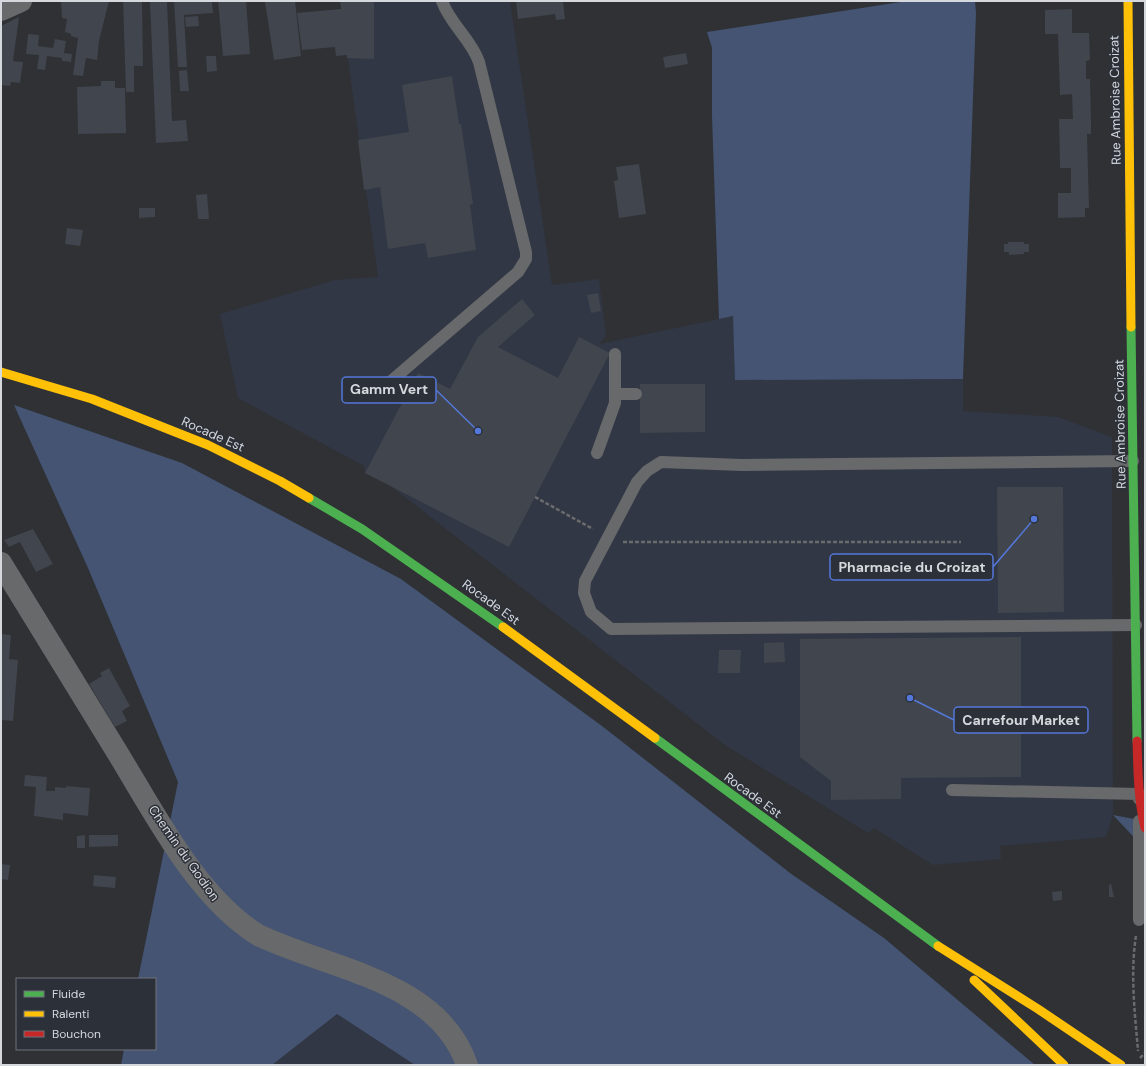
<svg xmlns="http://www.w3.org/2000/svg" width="1146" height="1066" font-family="'DM Sans',sans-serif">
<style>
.built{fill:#313744}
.green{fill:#445472}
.building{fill:#41454d}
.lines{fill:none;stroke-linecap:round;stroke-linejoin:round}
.path{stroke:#6a6b6c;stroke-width:2.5;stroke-dasharray:4 2;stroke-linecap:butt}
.lane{stroke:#68696b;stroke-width:12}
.street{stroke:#68696b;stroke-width:22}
.fast{stroke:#4caf50;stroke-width:9}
.slow{stroke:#ffc107;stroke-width:9}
.jam{stroke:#c62828;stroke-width:9}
.labels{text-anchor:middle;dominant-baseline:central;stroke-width:3;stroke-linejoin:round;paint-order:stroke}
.street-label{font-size:13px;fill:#d5d8dd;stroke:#2c3038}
.leader{fill:none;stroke:#5477da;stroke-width:1.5}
.callout-dot{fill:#5477da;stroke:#2c3038;stroke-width:1.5}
.callout{fill:#2c3038;stroke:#5477da;stroke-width:1.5}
.callout-label{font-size:14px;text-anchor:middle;font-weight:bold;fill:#d5d8dd}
</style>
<rect width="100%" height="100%" fill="#2f3135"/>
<path class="built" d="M340 1H510L552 285 599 279 606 336 599 344 733 316 736 380 963 379V411L1058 417 1112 437 1113 815 1106 837 1000 846 1001 859 933 865 874 828 868 833 725 745 388 484 365 473 364 466 238 398 220 314 335 280 378 277Z
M337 1014 415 1065H272Z"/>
<path class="green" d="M907 1H975L976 13 963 379 735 380 733 316 719 319 712 116V48L707 32Z
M14 405 182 463 401 579 602 726 790 873 884 938 1035 1065H415L337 1014 272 1065H121L124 1049H155V979H138L178 782 88 568Z
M1113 815 1145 821V849Z"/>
<path class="building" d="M61 1H109L99 41 97 60 86 58 83 76 73 75 78 38 71 36V34L65 32 67 19 62 18Z
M123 1H142L143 66H134V92H126Z
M150 1H167L172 121 186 120 188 141 156 143Z
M174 1H212L213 13 184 15 187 67H178Z
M218 1H246L250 54 223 56Z
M295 1 301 56 274 60 265 2Z
M340 1H374V59L347 58V55L336 56 335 47 302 50 297 13 341 9Z
M516 1H563L565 19 556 20 555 14 518 19Z
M1072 9V33H1089L1090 60 1086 61V79H1090L1091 122V134H1087L1089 208H1085V217L1058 218V193H1071V168H1060L1059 119H1073L1072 94 1060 95 1058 34H1045V10Z
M198 16 199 26 186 27 185 17Z
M19 17 13 61 23 62 20 83 11 82 10 86 1 85V26Z
M28 34 39 35 38 46 53 48 55 39 66 41 64 53 72 54 71 62 62 61V58L47 56 45 70 37 69 39 55 26 54Z
M686 53 688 64 665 68 663 57Z
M206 56H216L217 71 207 72Z
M187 70 189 91H180L179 71Z
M452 76 459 124H461L473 204 470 205 476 250 428 258 425 243 388 249 380 187 364 190 358 140 409 132 402 85Z
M101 81H115V88H125L126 133 78 134 77 87 101 86Z
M639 164 646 214 619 218 614 181 618 180 616 167Z
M207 194 209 219H198L196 195Z
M139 208H155V217L139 218Z
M67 228 83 230 80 246 65 244Z
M1008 242H1024V244H1029V252H1024V254L1009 255V252H1004V244H1008Z
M598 293 601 311 591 313 587 295Z
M522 299 535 315 498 347 558 378 579 337 610 353 509 547 365 473 418 373 450 389 478 337Z
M640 384H705V432L640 433Z
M997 487H1063L1064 612 998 613Z
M33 529 53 564 36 572 20 542 9 547 4 540Z
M1 634 11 635 9 659 18 660 13 721 1 720Z
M1021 637V777L901 778V799L831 800V781L800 757V639Z
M784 642 785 662 764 663V643Z
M719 650H741L740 673H718Z
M109 668 130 706 122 711 127 721 115 727 89 684 102 676 100 673Z
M25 775 47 777 46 791H55V787L66 788V786L90 788 88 816 63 813V820L34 816 36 787 24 786Z
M85 835V848H77V836Z
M89 835H118V846L89 847Z
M1 864 10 865 8 880 1 879Z
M94 875 116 877 115 888 93 886Z
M1111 884 1114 897H1109V885Z
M1062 891V900L1053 901 1052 892Z"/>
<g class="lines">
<path class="path" d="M535 497 593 529
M623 542H961
M1136 936C1130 973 1135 1014 1138 1051
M1140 1058 1145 1053"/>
<path class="lane" d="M383 388 518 272 526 259V252L479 62C471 39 450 24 442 1
M616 394H636
M597 453 615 403V354
M1133 461 742 465 661 462 647 471 637 482 585 581 584 593 591 612 611 629 1136 625
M952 790 1139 794V799
M1139 821V920"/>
<path class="street" d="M1 10 21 1
M1 563C40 626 78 689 117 752 155 814 196 896 258 935 328 969 438 980 467 1065"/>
<path class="fast" d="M1131 327 1137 741
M309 498 362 529 503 627
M655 738 938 946"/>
<path class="slow" d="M1128 1 1131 327
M1 372 92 399 208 445 280 481 309 498
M503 627 655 738
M938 946 1038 1009 1121 1065
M974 980 1064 1065"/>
<path class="jam" d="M1137 741C1138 771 1138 799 1145 828"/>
</g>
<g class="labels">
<g class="street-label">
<text transform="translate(1115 100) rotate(-91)">Rue Ambroise Croizat</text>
<text transform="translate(1120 424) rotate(-91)">Rue Ambroise Croizat</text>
<text transform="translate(213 434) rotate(24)">Rocade Est</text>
<text transform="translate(491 602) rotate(36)">Rocade Est</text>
<text transform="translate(753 795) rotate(36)">Rocade Est</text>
<text transform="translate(184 853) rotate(55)">Chemin du Godion</text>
</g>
</g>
<path class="leader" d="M478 431L436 390M1034 519L993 567M910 698L954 720"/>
<g class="callout-dot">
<circle cx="478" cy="431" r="4"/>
<circle cx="1034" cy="519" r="4"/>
<circle cx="910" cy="698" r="4"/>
</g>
<g class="callout">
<rect x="342" y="377" width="94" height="26" rx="4"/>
<rect x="830" y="554" width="163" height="26" rx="4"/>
<rect x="954" y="707" width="134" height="26" rx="4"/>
</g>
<g class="callout-label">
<text x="389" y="394">Gamm Vert</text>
<text x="912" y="572">Pharmacie du Croizat</text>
<text x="1021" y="725">Carrefour Market</text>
</g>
<rect width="1146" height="1066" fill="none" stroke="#d5d8dd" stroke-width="4"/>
<rect x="16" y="978" width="140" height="72" fill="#2c3038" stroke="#70737a"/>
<rect x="24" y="991" width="20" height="6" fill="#4caf50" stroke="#70737a"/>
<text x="52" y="998" font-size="12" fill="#d5d8dd">Fluide</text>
<rect x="24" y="1011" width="20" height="6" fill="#ffc107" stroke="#70737a"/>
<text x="52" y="1018" font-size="12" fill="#d5d8dd">Ralenti</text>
<rect x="24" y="1031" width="20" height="6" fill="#c62828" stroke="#70737a"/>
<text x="52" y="1038" font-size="12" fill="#d5d8dd">Bouchon</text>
</svg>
